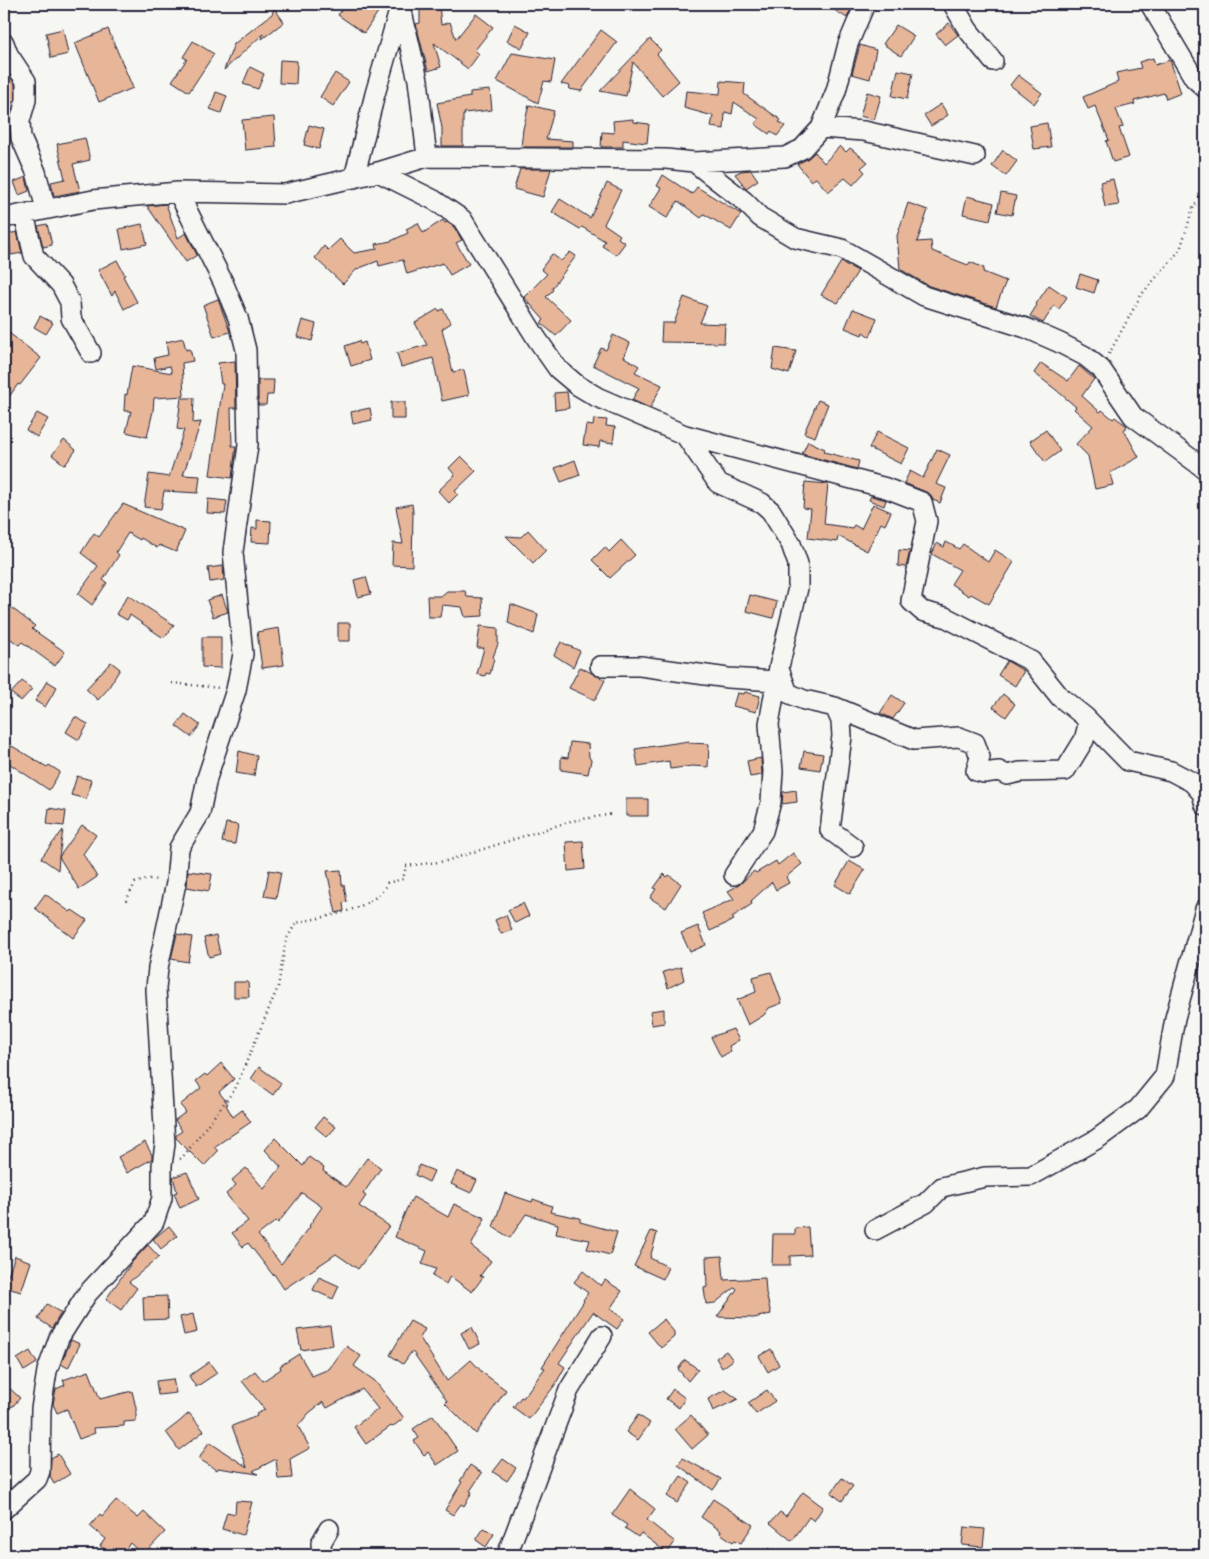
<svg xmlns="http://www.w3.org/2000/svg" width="1209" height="1559" font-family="'Playpen Sans',sans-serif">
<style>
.building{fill:#e7b698;stroke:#22223b;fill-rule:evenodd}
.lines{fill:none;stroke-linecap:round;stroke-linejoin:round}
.minor-casing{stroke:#22223b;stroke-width:22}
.path{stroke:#22223b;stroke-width:2.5;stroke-dasharray:1 4;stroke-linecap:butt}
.minor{stroke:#f6f6f2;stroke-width:19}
</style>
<rect width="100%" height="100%" fill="#f6f6f2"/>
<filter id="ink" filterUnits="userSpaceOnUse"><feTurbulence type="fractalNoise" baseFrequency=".02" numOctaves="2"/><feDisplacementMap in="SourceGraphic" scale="10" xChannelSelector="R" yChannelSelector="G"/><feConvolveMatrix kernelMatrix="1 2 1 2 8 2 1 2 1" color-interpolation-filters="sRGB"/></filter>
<g filter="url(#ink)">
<path class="building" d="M346 4H367L378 12 364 33 338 15Z
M420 4H439L441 25 450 22 456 39 476 14 493 27 475 50 479 54 468 69 434 43 441 67 428 71 416 24 420 23Z
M825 4H853L847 18Z
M274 8 284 22 262 39 263 34 224 70 234 44 272 14Z
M949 23 958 35 945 45 936 34Z
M515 24 530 32 522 48 507 41Z
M896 25 914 36 901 56 883 44Z
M63 29 68 54 51 58 46 33Z
M108 29 133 88 99 102 75 43Z
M601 30 617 42 581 91 569 89 570 86 561 84Z
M650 39 661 50 657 54 679 81 662 96 633 62 626 96 600 91Z
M193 41 214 54 189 92 172 81 187 59 183 57Z
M860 45 876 50 870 79 852 74Z
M512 53 555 60 551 82 544 81 538 103 497 81Z
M1153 58 1155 65 1170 60 1181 93 1166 99 1164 93 1134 101 1135 104 1116 109 1123 127 1119 128 1129 157 1113 162 1106 141 1109 140 1095 106 1088 109 1083 97 1118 82 1116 73 1141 68 1139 62Z
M280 60 297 61 296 84 279 83Z
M250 67 264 74 258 89 243 84Z
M898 70 913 73 907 99 892 96Z
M335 73 349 82 333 106 320 97Z
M4 74 9 75 15 84V98L14 102H12L11 111 4 110Z
M1018 75 1042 93 1034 104 1010 85Z
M721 81 745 83 744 94 781 120 779 122 785 126 777 136 771 131 769 134 755 124 759 119 734 102 732 114 725 112 724 129 711 127 713 116 684 108 686 91 720 94Z
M490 90 492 110 464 113 465 115H463V146H442V128L437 103 470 97V92Z
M216 92 227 96 221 113 210 109Z
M867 92 881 96 874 120 860 116Z
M941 104 948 115 931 126 924 115Z
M529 105 554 111 546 139 573 141V147H521L523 129Z
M274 117 276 147 245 150 242 120Z
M633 119V122L649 124 647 143 623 140V147H601L602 132 614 133 613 121Z
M1047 123 1051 147 1034 149 1030 126Z
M309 125 324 129 319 149 304 145Z
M85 138 90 160 73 164 80 191 54 196 51 182 65 179 57 144Z
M840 146 846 152 850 148 868 162 861 168 865 172 853 185 845 178 828 192 816 178 811 181 797 164 807 159 815 152 824 163Z
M1003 150 1017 161 1006 176 992 166Z
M520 169H551L543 197 514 189Z
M751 170 758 180 746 188 735 174 741 171Z
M663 175 692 194 697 187 741 214 731 230 704 214 701 218 678 201 667 218 649 207 661 188 657 186Z
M26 177 29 191 19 195 14 182Z
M1113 179 1119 205 1105 207 1100 182Z
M607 183 621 190 604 224 620 235 618 238 625 243 616 255 602 246 605 241 582 227 580 229 552 212 560 199 590 218Z
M1001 193 1016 196 1012 215 997 212Z
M967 196 994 203 990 220 963 214Z
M908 203 928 210 917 242 931 241 932 251 968 265 970 262 984 268 983 272 1006 281 996 307 929 286 900 269 897 236Z
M166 204 178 238 186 233 197 255 186 262 147 206Z
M443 220 445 223 447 222 454 227 462 240 456 243 469 264 450 275 443 263 407 274 403 260 379 266 378 261 357 269 343 284 315 258 324 246 328 250 340 239 354 253 377 249 376 244 391 241 408 233 406 229 418 223 423 233Z
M47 224 52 245 43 247 38 226Z
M142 224 147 244 123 249 119 229Z
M17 232 22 253 11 255 9 234Z
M570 252 576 256 552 288 553 290 546 297 571 320 556 336 541 323 544 320 524 297 547 274 541 269 552 254 561 261Z
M117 260 125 275 123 276 137 302 124 309 115 291 112 296 98 270Z
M841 262 858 271 838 303 821 295Z
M1080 274 1098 280 1094 293 1076 287Z
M1049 285 1067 297 1059 309 1054 306 1043 323 1030 316 1037 305 1036 304Z
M684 297 707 306 700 323 725 324 724 343 661 342 662 323H674Z
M218 299 230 332 214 337 203 305Z
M438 309 439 311 443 309 451 323 442 329 453 372 464 370 469 395 442 401 433 358 401 367 397 353 427 345 415 323Z
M853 309 877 318 870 337 863 332 862 335 845 328Z
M40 316 53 323 46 334 34 327Z
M302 320 316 324 312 341 297 337Z
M4 329 41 358 20 385 18 384 4 404Z
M613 335 630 343 624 357 639 366 635 372 662 385 650 408 632 400 639 388 593 365 601 348 606 350Z
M183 338 186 350 190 349 193 361 182 363 184 396 154 398 153 411 147 437 126 432 131 411H124L125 394 127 395 132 366 172 373 170 366 156 369 154 358 168 355 166 342Z
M359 341 360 344 365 342 370 360 351 366 345 346Z
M775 348 796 351 789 374 772 369Z
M235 361 236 408H231L232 446H236L232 478 210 475 223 384H221L218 363Z
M1041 363 1068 381 1079 366 1094 379 1082 396 1100 412 1102 410 1113 419 1115 417 1127 426 1124 430 1139 457 1110 473 1113 485 1095 489 1088 456 1076 444 1093 426 1074 409 1076 407 1055 389 1034 373Z
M258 380H274L273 395H267L266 405H258Z
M567 392 569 408 555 410 554 393Z
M181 398H194L193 423 201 422 183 475 200 476 198 493 164 491 161 509 144 507 149 474 169 477 184 430 177 429Z
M818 400 828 404 815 437 804 433Z
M391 402H405V419H391Z
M370 408 372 420 353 424 351 412Z
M37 413 48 419 37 437 26 430Z
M594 419 607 420 606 426 615 427 613 443 600 441 599 447 583 445 586 425 593 426Z
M1046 430 1060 451 1045 462 1030 441Z
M877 432 909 448 901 464 869 448Z
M64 440 76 450 65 465 52 455Z
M808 441 825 449 824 452 859 461 857 469 802 454Z
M937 449 950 455 936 484 946 488 940 503 933 500 931 495 926 492 904 483 910 471 923 478Z
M461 456 476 471 455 491 458 494 449 503 438 491 455 475 449 468Z
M575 460 580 475 561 482 555 468Z
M805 482 828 484 824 524 852 528 854 525 861 529 873 504 891 512 885 525 881 523 867 551 838 536 837 542 808 538 811 509 803 508Z
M871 496 886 500 884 506 869 500Z
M208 499 227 501 225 514 207 513Z
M123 504 185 531 176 552 159 545 157 548 141 538 140 540 128 533 116 552 119 555 103 580 107 583 92 605 78 594 98 566 81 553 94 533 99 537Z
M412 504 413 512 412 566 392 565 393 543 403 544 396 507Z
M257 520 271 521 270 543 251 542 252 528 257 529Z
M528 530 546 550 533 563 506 536 521 537Z
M621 540 635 555 610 578 592 560 605 547 609 552Z
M946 542 959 549 963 544 988 562 995 550 1014 562 989 604 971 594 969 596 951 584 960 570 932 554 937 543 944 547Z
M899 550 910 551 906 567 898 566Z
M223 566 224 580 210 582 208 568Z
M366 577 371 594 358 597 354 580Z
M447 591H465L467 597 482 598 483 616 465 617 462 607 442 605 440 617H428L427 596H441Z
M128 595 174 625 167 635 162 637 130 615 127 620 116 614Z
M222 595 228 612 213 617 207 600Z
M750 595 777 602 773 618 746 611Z
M4 602 35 626 32 629 65 652 55 666 22 642 19 645 4 634Z
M511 604 538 614 534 634 508 623Z
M338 623H350V641H338Z
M480 626 498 628V644L493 657 494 658 490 674 486 673 485 676 477 674 484 648H477Z
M279 628 284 665 262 668 257 632Z
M202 637H221V668L202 667Z
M561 642 580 651 573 667 554 655Z
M1007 661 1024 671 1015 686 998 675Z
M111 662 120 669 107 690 98 700 86 689Z
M580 667 605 680 595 700 569 688Z
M22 681 32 689 21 701 11 693Z
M47 681 57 687 45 707 35 701Z
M745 692 760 696 756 712 733 706 737 693 744 694Z
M1003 694 1015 704 1006 717 993 707Z
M892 695 904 703 893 719 880 713Z
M185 714 200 725 191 737 176 726Z
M75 717 88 724 79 740 66 732Z
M689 741V743L709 744 708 767 692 766 670 769 669 761 638 766 635 749Z
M570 742 588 744 589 757 591 760 588 774 561 770V757L568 758Z
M12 746 47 767 49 765 60 772 49 790 4 760V757Z
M239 751 257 756 254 776 236 773Z
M804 751 823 754 820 770 801 767Z
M761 758 762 775 750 777 747 761Z
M77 776 91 780 86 799 71 795Z
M796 790 797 802 782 804 783 792Z
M626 799H648V816H626Z
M49 808 66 811 64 826 47 824Z
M226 823 238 825 235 844 222 842Z
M82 825 96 835 83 854 97 877 79 889 59 857 58 870 41 858 63 830 59 857Z
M583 841 585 869 568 871 566 842Z
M793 853 802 864 786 877 789 883 776 890 772 882 751 901 752 904 732 917 734 920 710 931 702 913 734 899 728 891 739 885 754 871 756 873 776 861 778 865Z
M849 861 865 870 850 894 835 885Z
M269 870 281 872 276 898 264 896Z
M341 870 342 885H344L347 902 343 903 344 911 336 913 327 871Z
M188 871 212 874 209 891 187 887Z
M664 874 667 877 669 875 681 884 666 908 650 898 656 889 654 888Z
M45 894 70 912 72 910 87 920 73 938 35 908Z
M523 903 529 916 515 923 508 910Z
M506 915 512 930 501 934 495 920Z
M698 926 706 945 690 952 681 933Z
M177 934 192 937 188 962 171 959Z
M216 935 220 954 209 957 204 938Z
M681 967 684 980 668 988 663 972Z
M771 972 782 1003 769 1008 764 1015 748 1025 737 1000 756 992 753 977Z
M234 982H248L249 997H234Z
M664 1009V1023L652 1025 650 1011Z
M733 1029 739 1040 729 1046 731 1051 721 1057 711 1037Z
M221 1063 234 1079 219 1092 228 1104 226 1105 233 1117 242 1110 251 1122 214 1147 218 1151 204 1166 176 1138V1135L182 1131 175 1120 186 1112 180 1105 201 1088 196 1081 205 1074 207 1076Z
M259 1067 281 1083 273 1095 251 1079Z
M323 1117 336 1127 327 1137 315 1127Z
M275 1138 303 1166 309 1157 324 1168 323 1171 346 1187 367 1158 381 1168 363 1194 366 1196 359 1206 389 1226 358 1269 336 1254 284 1289 274 1274 273 1275 248 1243 243 1247 232 1233 248 1221 226 1194 236 1185 232 1180 246 1168 264 1189 281 1167 265 1150ZM302 1193 322 1207 309 1226 310 1227 281 1264 258 1235 276 1221 278 1223Z
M145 1142 152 1155V1159L127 1173 118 1157Z
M419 1165 434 1171 429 1182 415 1175Z
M457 1171 477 1180 471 1193 451 1184Z
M187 1172 199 1199 180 1208 174 1193 177 1192 173 1177Z
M505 1193 532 1202 533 1199 552 1206 550 1212 580 1218V1222L617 1232 610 1255 587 1249 590 1240 556 1234 558 1224 526 1214 510 1238 493 1227Z
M413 1197 448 1217 454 1204 485 1218 471 1246 491 1261 480 1276 483 1277 472 1292 450 1276 446 1284 432 1276 436 1269 422 1264 427 1251 395 1237 406 1210Z
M169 1226 177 1236 161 1249 153 1239Z
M808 1227 810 1255 790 1256V1265H772L773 1234H795V1228Z
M651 1231 657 1233 650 1258 668 1267 663 1279 634 1266Z
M148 1245 159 1257 129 1282 137 1288 121 1310 106 1299 132 1262Z
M15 1256 31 1262 21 1292 4 1287Z
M722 1256 724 1280 765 1278 766 1293 771 1314 754 1318 717 1317 737 1289 735 1287 715 1303 706 1304 704 1288 707 1287 706 1257Z
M583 1271 601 1286 605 1280 622 1291 610 1309 624 1319 617 1329 593 1312 559 1363 565 1367 555 1385 529 1419 513 1407 521 1397 523 1398 545 1368 542 1367 584 1301 583 1300 588 1293 574 1282Z
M319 1277 339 1286 333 1299 313 1290Z
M167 1296 168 1319 144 1320 143 1297Z
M47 1304 61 1313 52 1328 38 1319Z
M193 1314 197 1332 184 1335 180 1317Z
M664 1319 674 1332V1337L661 1348 648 1332Z
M410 1321 425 1329 420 1338 447 1381 471 1360 483 1373 506 1390 476 1434 445 1403 447 1401 412 1351 403 1364 390 1355Z
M330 1326 333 1345 301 1350 297 1330Z
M472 1327 480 1344 469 1349 461 1333Z
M71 1340 80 1344 68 1368 61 1364Z
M346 1346 361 1356 354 1366 375 1381 404 1418 392 1427 391 1426 366 1444 354 1427 378 1409 362 1389 327 1408 323 1402 309 1413 298 1426 310 1448 290 1459 292 1478 278 1479 276 1459 253 1471 258 1474 218 1468 217 1470 199 1459 209 1442 247 1467 232 1426 257 1416 256 1414 265 1410 242 1381 255 1371 263 1381 281 1369 280 1366 299 1354 312 1376 329 1369Z
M771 1349 779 1365 768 1372 759 1356Z
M30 1351 37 1363 24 1371 17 1359Z
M726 1351 733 1360 722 1368 716 1358Z
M685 1360 698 1369 688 1381 678 1369Z
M209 1362 217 1373 196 1387 189 1376Z
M89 1371 100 1399 132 1391 136 1408V1421L124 1422V1426L93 1428 95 1433 79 1439 67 1409 57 1413 53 1404 56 1389 65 1385 63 1380Z
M173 1379 176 1393 158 1395 156 1381Z
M4 1383 20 1398 12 1407 4 1400Z
M673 1389 685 1398 679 1408 666 1399Z
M725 1390 738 1399 713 1411 708 1399Z
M767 1390 775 1401 756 1414 748 1403Z
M189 1413 204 1431 179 1450 166 1432 179 1422Z
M433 1415 458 1451 437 1465 428 1452 424 1455 414 1441 419 1438 413 1429Z
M638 1415 650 1423 638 1440 626 1432Z
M691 1415 708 1435 692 1449 675 1429Z
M58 1454 70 1474 54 1484 50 1477 51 1458Z
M683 1458 721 1479 713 1490 678 1465Z
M503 1459 516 1468 507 1481 493 1472Z
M470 1465 482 1473 470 1491 472 1492 464 1506 461 1504 453 1515 445 1510 462 1482 460 1481Z
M681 1476 691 1483 677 1503 667 1496Z
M842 1478 853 1486 842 1501 831 1493Z
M630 1489 655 1509 647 1520 675 1542 667 1553 641 1533 638 1537 625 1528 627 1525 612 1515Z
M803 1492 823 1507 814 1521 809 1517 792 1541 770 1523 780 1512 786 1516Z
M713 1499 753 1525 741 1543 735 1540 733 1542 720 1533 721 1531 701 1517Z
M116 1500 138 1518 144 1512 165 1532 143 1555 130 1543 122 1555H113L100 1546 105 1539 90 1526 100 1514 102 1516Z
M236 1501 252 1502 243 1535 222 1529 227 1512 235 1514Z
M964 1527 985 1529 983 1547 962 1545Z
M484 1528 494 1534 486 1547 476 1540Z"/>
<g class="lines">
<defs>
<path id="minor" d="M953 4 968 30 993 61
M1150 4 1194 78 1205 88
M401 8 418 80 427 157
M4 43 8 54 26 81V100L20 121 21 138 36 172 46 209
M821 128 864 131 975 156
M694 162 744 201 760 217 795 238 842 249 924 296 1026 328 1060 343 1085 356 1101 369 1133 416 1205 469
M378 172 434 200 462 219 537 339 558 369 577 385 597 397 685 435 886 488 922 502 927 521 911 601 922 611 945 617 1031 661 1060 697 1085 717 1128 761 1171 771 1192 782 1202 793 1205 805
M354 178 375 94 401 4
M24 214 34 256 61 285 70 302 71 318 91 353
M4 218 93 200 178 192 285 194 378 172 427 157 666 159 694 162 785 157 802 149 821 128 836 91 848 44 865 4
M685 435 718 483 762 503 771 511 791 544 798 564V588L779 667 769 724 773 771 771 802 763 831 734 875
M600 666H640L728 678 776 681
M779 669 788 693 804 700 835 707 914 740 959 737 975 743 980 757 976 771 984 773 999 771 1007 775 1020 772 1065 771 1084 740 1088 725 1085 717
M835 707 841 721 842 736 830 830 853 847
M875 1230 926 1203 942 1187 985 1177 1031 1176 1097 1139 1138 1109 1165 1076 1175 1018 1205 909
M4 1509 37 1479 40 1471 41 1409 47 1371 59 1338 87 1294 154 1222 162 1198V1165L165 1144 156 989 158 968 176 883 179 848 200 813 207 778 236 690 243 654 233 552 248 445 246 350 238 318 223 282 178 192
M322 1555 321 1543 329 1529
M507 1555 569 1390 602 1336"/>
</defs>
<use href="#minor" class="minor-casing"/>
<path class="path" d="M1109 354 1141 295 1180 250 1194 205 1205 200
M172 683 220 688
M126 901 135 883 149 879 159 880
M180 1159 182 1158 235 1089 278 987 286 940 296 923C324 916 375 911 387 883L403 879 406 866 446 861 571 821 613 814
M769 1549 800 1555"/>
<use href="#minor" class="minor"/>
</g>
</g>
<rect width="1209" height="1559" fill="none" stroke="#f6f6f2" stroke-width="20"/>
<rect x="10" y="10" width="1189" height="1539" fill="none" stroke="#22223b" stroke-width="2" filter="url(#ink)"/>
</svg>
